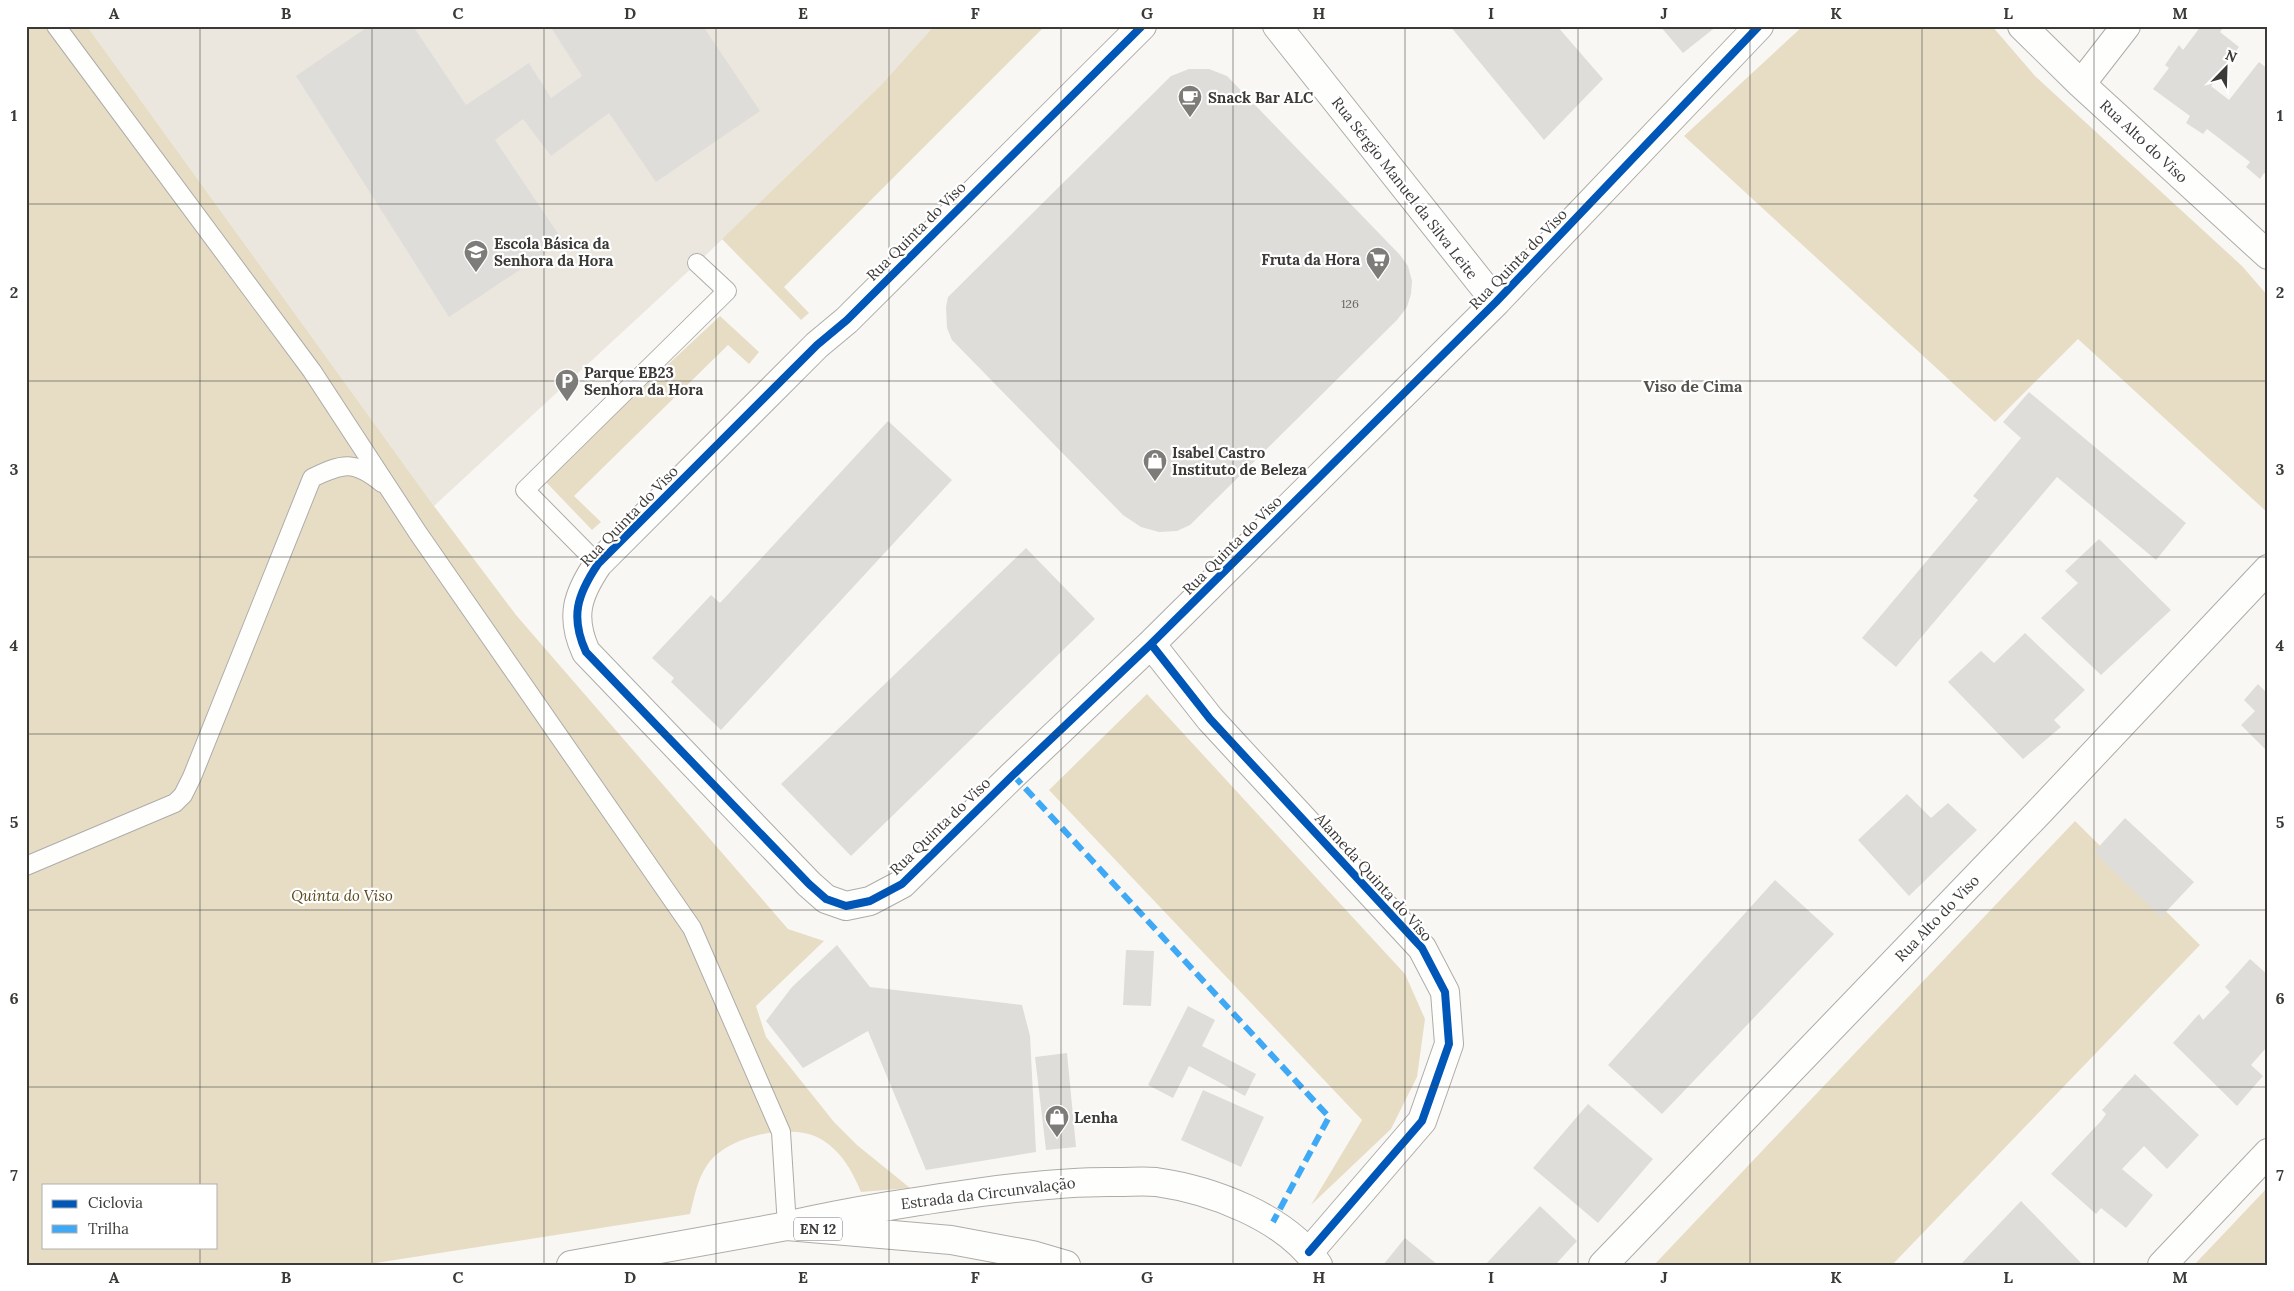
<svg xmlns="http://www.w3.org/2000/svg" width="2294" height="1291" font-family="Lora,serif">
<style>
.built{fill:#ebe7de}
.green{fill:#e7ddc5;fill-rule:evenodd}
.building{fill:#deddda}
.lines{fill:none;stroke-linecap:round;stroke-linejoin:round}
.service-casing{stroke:#aeaca9;stroke-width:20}
.minor-casing{stroke:#aeaca9;stroke-width:30}
.secondary-casing{stroke:#aeaca9;stroke-width:30}
.primary-casing{stroke:#aeaca9;stroke-width:30}
.service{stroke:#fefefd;stroke-width:18}
.minor{stroke:#fefefd;stroke-width:28}
.secondary{stroke:#fefefd;stroke-width:28}
.primary{stroke:#fefefd;stroke-width:28}
.quiet{stroke:#3fa9f5;stroke-width:6;stroke-dasharray:12 6;stroke-linecap:butt}
.cycleway-casing{stroke:#fff;stroke-width:11}
.cycleway{stroke:#0057b8;stroke-width:8}
.grid{fill:none;stroke:#3b3a37;stroke-width:1;stroke-opacity:0.55}
.labels{text-anchor:middle;dominant-baseline:central;stroke-width:4.5;stroke-linejoin:round;paint-order:stroke}
.number-label{font-size:12px;fill:#666462}
.shield{fill:#fff;stroke:#767573;stroke-width:1}
.shield-label{font-size:14px;font-weight:bold;fill:#3b3a37}
.poi-label{font-size:15px;font-weight:bold;fill:#3b3a37;stroke:#fff;text-anchor:start}
.street-label{font-size:15px;fill:#3b3a37;stroke:#fff}
.park-label{font-size:15px;font-style:italic;fill:#5c491c;stroke:#fff}
.neighbourhood-label{font-size:16px;font-weight:bold;fill:#54524c;stroke:#fff}
.neatline{fill:none;stroke:#3b3a37;stroke-width:2}
.grid-label{font-size:16px;text-anchor:middle;font-weight:bold;fill:#3b3a37}
</style>
<rect width="100%" height="100%" fill="#f9f7f3"/>
<path class="built" d="M87 26H934L881 85 707 254 434 506Z"/>
<path class="green" d="M26 26H87L434 506 516 615 788 929 824 941 756 1006 766 1037 834 1122 857 1145 910 1188 861 1192C852 1171 843 1154 824 1141 794 1120 724 1136 706 1167 697 1180 694 1199 690 1214L363 1265H26ZM44 1185H216V1247H44Z
M934 26H1045L784 287 809 313 801 320 722 239 881 85Z
M1803 26H1992L2035 76 2242 266 2268 296V513L2078 339 1995 422 1684 136Z
M720 316 759 352 749 364 728 345 574 496 601 522 592 530 544 480Z
M1147 694 1405 974 1425 1019 1417 1077 1391 1129 1311 1205 1362 1120 1049 790Z
M2075 821 2200 945 1892 1265H1654Z
M2268 1187V1265H2194Z"/>
<path class="building" d="M369 26H413L466 105 529 63 551 98 582 76 550 26H703L760 111 656 182 609 113 551 156 523 119 495 140 563 241 449 317 296 76Z
M1450 26H1557L1603 79 1544 140Z
M1660 26H1717L1683 53Z
M2201 26H2224L2220 32 2239 47 2211 86 2229 100 2259 62 2268 69V176L2264 173 2260 179 2246 167 2250 162 2207 129 2203 134 2186 123 2190 116 2153 89 2169 68 2165 65 2179 45 2183 50Z
M1189 69H1209L1227 76 1400 255 1408 266 1412 281 1411 294 1407 307 1397 320 1190 525 1177 531 1159 532 1141 527 1123 515 952 340 947 328 946 307 948 297 1171 76Z
M2029 392 2186 523 2156 560 2057 477 1896 667 1862 638 1978 500 1973 496 2021 438 2003 422Z
M888 421 952 480 721 730 671 682 674 678 652 658 711 595 720 603Z
M2099 539 2171 610 2101 675 2041 618 2078 583 2065 571Z
M1026 548 1095 619 851 856 781 784Z
M2025 633 2085 690 2054 720 2061 727 2023 759 1948 682 1981 651 1994 663Z
M2258 684 2268 694V752L2241 725 2255 711 2244 700Z
M1907 794 1931 818 1948 803 1977 830 1909 896 1858 840Z
M2125 818 2194 882 2161 917 2094 852Z
M1775 880 1834 934 1662 1114 1608 1065Z
M837 945 870 987 1022 1005 1030 1036 1036 1152 926 1170 868 1031 803 1068 766 1021 792 987Z
M1126 950 1154 951 1151 1006 1123 1005Z
M2250 959 2268 975V1049L2266 1048 2251 1065 2263 1076 2237 1106 2173 1043 2199 1014 2203 1020 2230 992 2225 987Z
M1188 1006 1215 1020 1202 1046 1256 1074 1245 1096 1189 1066 1173 1098 1148 1085Z
M1067 1053 1076 1147 1046 1150 1035 1057Z
M2135 1074 2199 1135 2167 1169 2144 1146 2122 1169 2153 1195 2126 1228 2101 1208 2096 1214 2051 1174 2101 1121 2106 1114 2102 1110Z
M1203 1090 1264 1117 1241 1167 1181 1140Z
M1588 1104 1653 1159 1598 1223 1533 1168Z
M2021 1201 2083 1265H1960Z
M1540 1206 1577 1241 1555 1265H1485Z
M1405 1238 1438 1265H1383Z"/>
<g class="lines">
<defs>
<path id="service" d="M56 26 312 371 418 533 692 928 781 1132 787 1226
M598 564 525 490 727 291 697 263
M26 866 175 803 183 795 192 777 312 478C343 463 354 460 382 483"/>
<path id="minor" d="M1142 26 847 320 817 345 598 564C577 595 570 617 586 652L809 884 826 899 846 906 870 901 902 884 1013 775 1151 644 1496 302 1759 26
M1277 26 1496 302
M2022 26 2081 84 2268 255
M2081 84 2126 26
M1151 644 1210 719 1422 948 1445 992 1449 1044 1422 1121 1309 1252
M795 1224C857 1210 919 1201 982 1192 1028 1186 1073 1181 1118 1182 1131 1182 1144 1181 1156 1182 1212 1190 1285 1217 1318 1265
M2162 1265 2268 1153"/>
<path id="secondary" d="M1603 1265 2038 813 2268 569"/>
<path id="primary" d="M571 1265 787 1226 951 1240 1032 1255 1066 1265"/>
</defs>
<use href="#service" class="service-casing"/>
<use href="#minor" class="minor-casing"/>
<use href="#secondary" class="secondary-casing"/>
<use href="#primary" class="primary-casing"/>
<use href="#service" class="service"/>
<use href="#minor" class="minor"/>
<use href="#secondary" class="secondary"/>
<use href="#primary" class="primary"/>
<path class="quiet" d="M1013 775 1329 1117 1273 1222"/>
<defs>
<path id="cycleway" d="M1142 26 847 320 817 345 598 564C577 595 570 617 586 652L809 884 826 899 846 906 870 901 902 884 1013 775 1151 644 1496 302 1759 26
M1151 644 1210 719 1422 948 1445 992 1449 1044 1422 1121 1309 1252"/>
</defs>
<use href="#cycleway" class="cycleway-casing"/>
<use href="#cycleway" class="cycleway"/>
</g>
<path class="grid" d="M200 26V1185M372 26V1265M544 26V1265M716 26V1265M889 26V1265M1061 26V1265M1233 26V1265M1405 26V1265M1578 26V1265M1750 26V1265M1922 26V1265M2094 26V1265M26 204H2268M26 381H2268M26 557H2268M26 734H2268M26 910H2268M26 1087H2268M200 1247V1265"/>
<defs>
<symbol id="cafe-pin" viewBox="-11 -11 22 30"><path d="M0 17L-7.5 6A9.5 9.5 0 1 1 7.5 6Z" fill="#7e7c79" stroke="#fff"/><path d="M-5.5-4.5H6V0H3Q3 3.5 0 3.5H-2.5Q-5.5 3.5-5.5 0ZM3-3.2v2h1.7v-2ZM-6 4.5H4V6H-6Z" fill="#fff"/></symbol>
<symbol id="school-pin" viewBox="-11 -11 22 30"><path d="M0 17L-7.5 6A9.5 9.5 0 1 1 7.5 6Z" fill="#7e7c79" stroke="#fff"/><path d="M0-5L7-2L0 1L-7-2ZM-4 1L0 2.5L4 1V4Q0 6-4 4Z" fill="#fff"/></symbol>
<symbol id="supermarket-pin" viewBox="-11 -11 22 30"><path d="M0 17L-7.5 6A9.5 9.5 0 1 1 7.5 6Z" fill="#7e7c79" stroke="#fff"/><path d="M-6-5.5h2.5l.6 2H6L4.5 2H-2.5L-4.4-4H-6ZM-1.5 3.2a1.3 1.3 0 1 0 .1 0ZM3 3.2a1.3 1.3 0 1 0 .1 0Z" fill="#fff"/></symbol>
<symbol id="parking-pin" viewBox="-11 -11 22 30"><path d="M0 17L-7.5 6A9.5 9.5 0 1 1 7.5 6Z" fill="#7e7c79" stroke="#fff"/><path d="M-3.5-5.5H1a3.5 3.5 0 0 1 0 7H-1V5.5H-3.5ZM-1-3.4V-.6H.8a1.4 1.4 0 0 0 0-2.8Z" fill="#fff"/></symbol>
<symbol id="shop-pin" viewBox="-11 -11 22 30"><path d="M0 17L-7.5 6A9.5 9.5 0 1 1 7.5 6Z" fill="#7e7c79" stroke="#fff"/><path d="M-5-2.5h2.3a2.7 3.5 0 0 1 5.4 0H5L5.5 6h-11ZM-1.5-2.5h3a1.5 2.3 0 0 0-3 0Z" fill="#fff"/></symbol>
</defs>
<g fill-rule="evenodd">
<use href="#cafe-pin" x="1176" y="83" width="28" height="38"/>
<use href="#school-pin" x="462" y="238" width="28" height="38"/>
<use href="#supermarket-pin" x="1364" y="245" width="28" height="38"/>
<use href="#parking-pin" x="553" y="367" width="28" height="38"/>
<use href="#shop-pin" x="1141" y="447" width="28" height="38"/>
<use href="#shop-pin" x="1043" y="1103" width="28" height="38"/>
</g>
<g class="labels">
<g class="number-label">
<text x="1350" y="303">126</text>
</g>
<rect class="shield" x="794" y="1217.5" width="48" height="23" rx="4"/>
<g class="shield-label">
<text x="818" y="1229">EN 12</text>
</g>
<g class="poi-label">
<text x="1208" y="97">Snack Bar ALC</text>
<text x="494" y="243">Escola Básica da<tspan x="494" dy="17">Senhora da Hora</tspan></text>
<text x="1360" y="259" text-anchor="end">Fruta da Hora</text>
<text x="584" y="372">Parque EB23<tspan x="584" dy="17">Senhora da Hora</tspan></text>
<text x="1172" y="452">Isabel Castro<tspan x="1172" dy="17">Instituto de Beleza</tspan></text>
<text x="1074" y="1117">Lenha</text>
</g>
<g class="street-label">
<text transform="translate(2144 141) rotate(43)">Rua Alto do Viso</text>
<text transform="translate(1405 188) rotate(52)">Rua Sérgio Manuel da Silva Leite</text>
<text transform="translate(916 231) rotate(-45)">Rua Quinta do Viso</text>
<text transform="translate(1518 259) rotate(-46)">Rua Quinta do Viso</text>
<text transform="translate(629 516) rotate(-46)">Rua Quinta do Viso</text>
<text transform="translate(1232 545) rotate(-45)">Rua Quinta do Viso</text>
<text transform="translate(940 826) rotate(-44)">Rua Quinta do Viso</text>
<text transform="translate(1374 877) rotate(48)">Alameda Quinta do Viso</text>
<text transform="translate(1937 918) rotate(-46)">Rua Alto do Viso</text>
<text transform="translate(988 1193) rotate(-7)">Estrada da Circunvalação</text>
</g>
<g class="park-label">
<text x="342" y="895">Quinta do Viso</text>
</g>
<g class="neighbourhood-label">
<text x="1693" y="386">Viso de Cima</text>
</g>
</g>
<rect width="2294" height="1291" fill="none" stroke="#ffffff" stroke-width="55"/>
<rect x="42" y="1184" width="175" height="65" fill="#ffffff" stroke="#b1b0af"/>
<rect x="52" y="1200" width="25" height="8" fill="#0057b8" stroke="#b1b0af"/>
<text x="88" y="1208" font-size="15" fill="#3b3a37">Ciclovia</text>
<rect x="52" y="1225" width="25" height="8" fill="#3fa9f5" stroke="#b1b0af"/>
<text x="88" y="1234" font-size="15" fill="#3b3a37">Trilha</text>
<g transform="translate(2226 68) rotate(23)" stroke="#ffffff" stroke-width="4" paint-order="stroke">
<path d="M0-4L9 19L0 12L-9 19Z" fill="#3b3a37"/>
<text y="-8" font-size="14" font-weight="bold" text-anchor="middle" fill="#3b3a37">N</text>
</g>
<rect x="28" y="28" width="2238" height="1236" class="neatline"/>
<g class="grid-label">
<text x="114" y="19">A</text>
<text x="286" y="19">B</text>
<text x="458" y="19">C</text>
<text x="630" y="19">D</text>
<text x="803" y="19">E</text>
<text x="975" y="19">F</text>
<text x="1147" y="19">G</text>
<text x="1319" y="19">H</text>
<text x="1491" y="19">I</text>
<text x="1664" y="19">J</text>
<text x="1836" y="19">K</text>
<text x="2008" y="19">L</text>
<text x="2180" y="19">M</text>
<text x="14" y="121">1</text>
<text x="2280" y="121">1</text>
<text x="14" y="298">2</text>
<text x="2280" y="298">2</text>
<text x="14" y="475">3</text>
<text x="2280" y="475">3</text>
<text x="14" y="651">4</text>
<text x="2280" y="651">4</text>
<text x="14" y="828">5</text>
<text x="2280" y="828">5</text>
<text x="14" y="1004">6</text>
<text x="2280" y="1004">6</text>
<text x="14" y="1181">7</text>
<text x="2280" y="1181">7</text>
<text x="114" y="1283">A</text>
<text x="286" y="1283">B</text>
<text x="458" y="1283">C</text>
<text x="630" y="1283">D</text>
<text x="803" y="1283">E</text>
<text x="975" y="1283">F</text>
<text x="1147" y="1283">G</text>
<text x="1319" y="1283">H</text>
<text x="1491" y="1283">I</text>
<text x="1664" y="1283">J</text>
<text x="1836" y="1283">K</text>
<text x="2008" y="1283">L</text>
<text x="2180" y="1283">M</text>
</g>
</svg>
